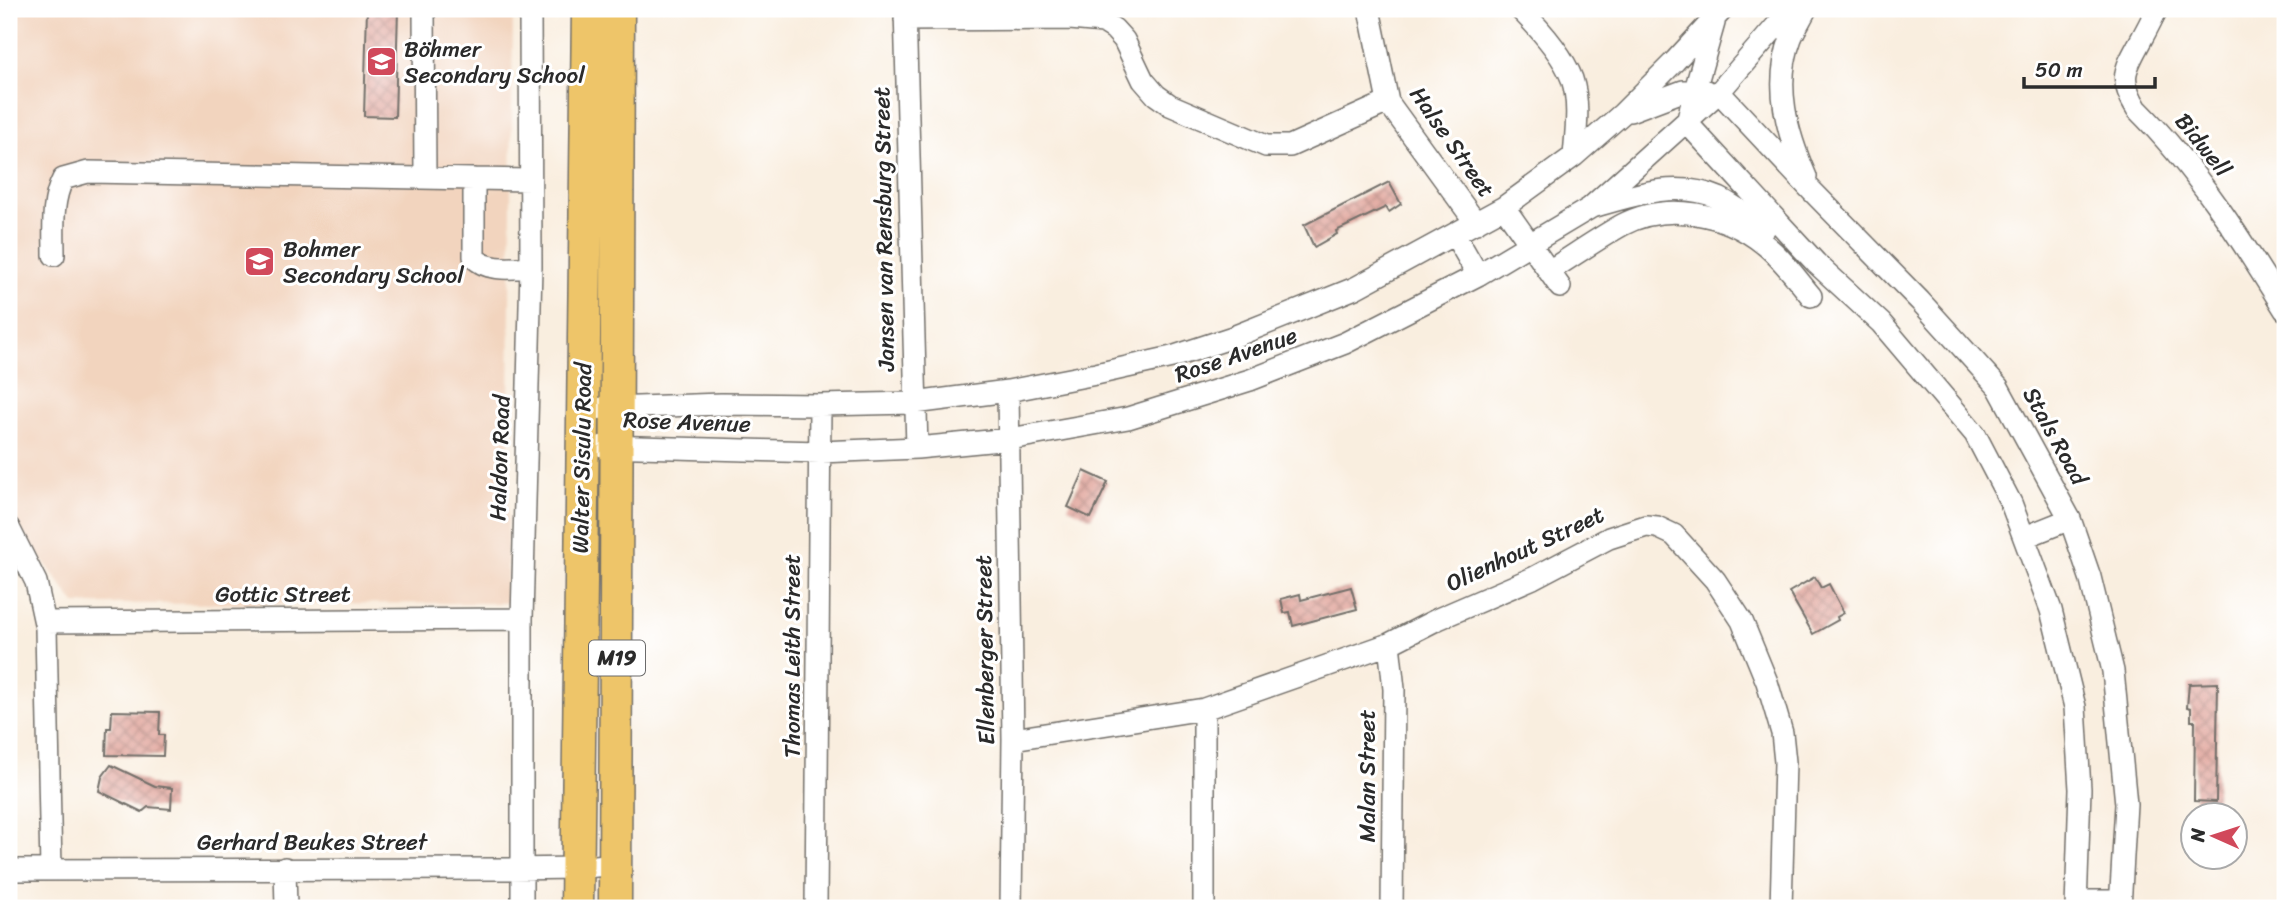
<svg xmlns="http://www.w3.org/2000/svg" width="2294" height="917" font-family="Sriracha,sans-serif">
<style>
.built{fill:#f2d4be}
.building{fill:url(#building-cross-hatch)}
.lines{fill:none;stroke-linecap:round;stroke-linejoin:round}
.minor-casing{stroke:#736f6a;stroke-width:24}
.highway-casing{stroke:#736f6a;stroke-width:35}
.minor{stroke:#fff;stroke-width:21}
.highway{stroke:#eec569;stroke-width:32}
.labels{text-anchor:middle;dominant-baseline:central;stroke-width:6;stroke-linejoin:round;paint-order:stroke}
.shield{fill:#fff;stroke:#6b6b6b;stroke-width:2}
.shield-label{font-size:21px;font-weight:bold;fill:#2b2b2b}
.poi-label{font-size:23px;fill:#2b2b2b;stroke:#fff;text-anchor:start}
.street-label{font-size:23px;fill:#2b2b2b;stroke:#fff}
</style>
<defs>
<pattern id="building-cross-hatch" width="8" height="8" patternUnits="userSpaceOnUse" patternTransform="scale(1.75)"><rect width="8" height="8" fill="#e0a298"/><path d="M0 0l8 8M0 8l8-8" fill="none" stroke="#b6847c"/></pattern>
</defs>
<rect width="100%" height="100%" fill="#fff"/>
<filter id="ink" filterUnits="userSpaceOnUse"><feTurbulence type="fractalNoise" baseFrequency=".0143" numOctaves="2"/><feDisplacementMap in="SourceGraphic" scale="14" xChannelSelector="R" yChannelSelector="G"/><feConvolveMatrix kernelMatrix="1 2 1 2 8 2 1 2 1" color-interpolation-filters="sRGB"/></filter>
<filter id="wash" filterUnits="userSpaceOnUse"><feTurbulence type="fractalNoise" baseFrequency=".00686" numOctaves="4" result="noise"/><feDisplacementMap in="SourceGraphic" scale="28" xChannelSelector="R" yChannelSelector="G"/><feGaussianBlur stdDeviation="1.57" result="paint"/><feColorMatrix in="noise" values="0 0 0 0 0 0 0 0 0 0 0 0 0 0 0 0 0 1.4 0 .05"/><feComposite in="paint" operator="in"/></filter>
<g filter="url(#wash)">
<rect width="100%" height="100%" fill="#f9eedf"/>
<path class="built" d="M9 9H513L507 603 75 604 9 514Z"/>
<g id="blocks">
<path class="building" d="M367 9H398L395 117 364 116Z
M1389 182 1401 204 1389 212 1386 207 1336 231 1337 234 1314 247 1304 225Z
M1084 471 1108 482 1091 518 1068 507Z
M1815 577 1821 588 1829 584 1844 613 1837 617 1838 620 1813 634 1789 592Z
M1351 587 1357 609 1293 626 1290 612 1284 613 1281 599 1300 594 1301 600Z
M2218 683 2216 802 2194 801 2195 721H2191V708L2187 707 2189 684Z
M112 711 160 712 159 735H164L163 756 106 755 107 728H111Z
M111 765 155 786 172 788 171 809 148 807 142 812 99 791 102 777Z"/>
</g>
</g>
<g filter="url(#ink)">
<use href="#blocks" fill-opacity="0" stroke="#736f6a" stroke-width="2"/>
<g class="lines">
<defs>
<path id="minor" d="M424 9 425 178
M905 9 917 448
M1369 9 1388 102 1476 223
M1520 9C1538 27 1563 55 1572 79 1580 103 1576 131 1574 156
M1806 9C1801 19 1795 28 1791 38 1773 85 1787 133 1806 177
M2157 9C2152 19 2147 29 2142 38 2126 68 2117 77 2137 109 2196 168 2241 239 2285 310
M905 20 1070 19 1103 22 1114 29 1124 40 1143 80 1156 95 1170 105 1266 146H1290L1388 102
M1719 92 1812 191 1920 301 1998 387 2070 519 2090 577 2113 671 2126 804 2120 908
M1630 111 1683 91H1707
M1687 123 1816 263 1881 323 1975 434 2011 503 2051 610 2075 707 2080 789 2076 908
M1687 123 1695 90 1714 23
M474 179 530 180
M1596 206C1636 194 1679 180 1719 198 1735 206 1750 218 1765 228
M1504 207 1560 287
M1455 235 1478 275
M54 255C54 230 51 202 63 179L88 172 474 179V257C486 272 514 268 531 267
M1549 271C1573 256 1597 239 1622 225 1667 201 1726 213 1764 244 1782 258 1796 278 1811 296
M1008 391 1013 739 1011 908
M583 409 721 404 820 405 914 403 1008 391 1096 374 1172 357 1233 337 1355 288 1504 207 1574 156 1622 114 1675 61 1723 9
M603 446 820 452 917 448 1010 439 1128 418 1250 380 1345 343 1478 275 1590 208 1719 92 1791 9
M9 528 36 582 46 628 51 870
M2025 537 2070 519
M45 622 522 619
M1389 644 1394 689 1392 908
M1013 739 1204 709 1389 644 1438 619 1533 578 1609 538 1646 526 1657 527 1674 535 1715 580 1742 621 1767 682 1782 733 1785 762 1781 908
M285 868 286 908
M9 870 509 869 577 868 615 864
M2077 901H2121
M522 908V619L531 267 530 9
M816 908 820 405
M1204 908V709"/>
<path id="highway" d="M577 908 588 9
M615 908 618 9"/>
</defs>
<use href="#minor" class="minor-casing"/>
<use href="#highway" class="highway-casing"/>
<use href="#minor" class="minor"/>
<use href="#highway" class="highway"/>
</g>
</g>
<defs>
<symbol id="school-square" viewBox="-11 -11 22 22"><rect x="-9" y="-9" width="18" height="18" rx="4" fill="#d1495b" stroke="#fff"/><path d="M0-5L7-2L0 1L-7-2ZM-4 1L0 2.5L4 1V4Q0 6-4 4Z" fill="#fff"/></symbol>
</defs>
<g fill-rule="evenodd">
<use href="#school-square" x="364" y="44" width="35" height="35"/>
<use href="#school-square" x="242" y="244" width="35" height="35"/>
</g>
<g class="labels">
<rect class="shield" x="589" y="640.5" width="56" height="35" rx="5"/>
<g class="shield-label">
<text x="617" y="658">M19</text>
</g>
<g class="poi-label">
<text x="404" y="49">Böhmer<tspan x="404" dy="26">Secondary School</tspan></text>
<text x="283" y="249">Bohmer<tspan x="283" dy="26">Secondary School</tspan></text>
</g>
<g class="street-label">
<text transform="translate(1452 142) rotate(55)">Halse Street</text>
<text transform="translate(2203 145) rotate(51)">Bidwell</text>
<text transform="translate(884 229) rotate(-91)">Jansen van Rensburg Street</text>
<text transform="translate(1236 355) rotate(-19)">Rose Avenue</text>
<text transform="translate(687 422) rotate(2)">Rose Avenue</text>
<text transform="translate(2055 436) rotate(61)">Stals Road</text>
<text transform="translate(500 458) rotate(-88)">Haldon Road</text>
<text transform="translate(582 458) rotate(-89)">Walter Sisulu Road</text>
<text transform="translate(1525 549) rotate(-25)">Olienhout Street</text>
<text x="283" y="594">Gottic Street</text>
<text transform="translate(985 650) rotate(-91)">Ellenberger Street</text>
<text transform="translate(792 656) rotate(-90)">Thomas Leith Street</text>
<text transform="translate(1367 776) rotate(-90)">Malan Street</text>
<text x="312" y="842">Gerhard Beukes Street</text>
</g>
</g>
<rect width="2294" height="917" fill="none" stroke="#fff" stroke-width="35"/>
<g transform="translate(2214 836) rotate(273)"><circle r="33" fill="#ffffff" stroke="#aaaaaa" stroke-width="2"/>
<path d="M0-5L12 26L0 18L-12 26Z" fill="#d1495b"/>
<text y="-10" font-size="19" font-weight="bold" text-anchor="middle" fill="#2b2b2b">N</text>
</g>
<path d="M2024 77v10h131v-10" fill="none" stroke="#2b2b2b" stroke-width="3.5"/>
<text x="2035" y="77" font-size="21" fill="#2b2b2b" stroke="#ffffff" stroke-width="5" paint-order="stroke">50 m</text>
</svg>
